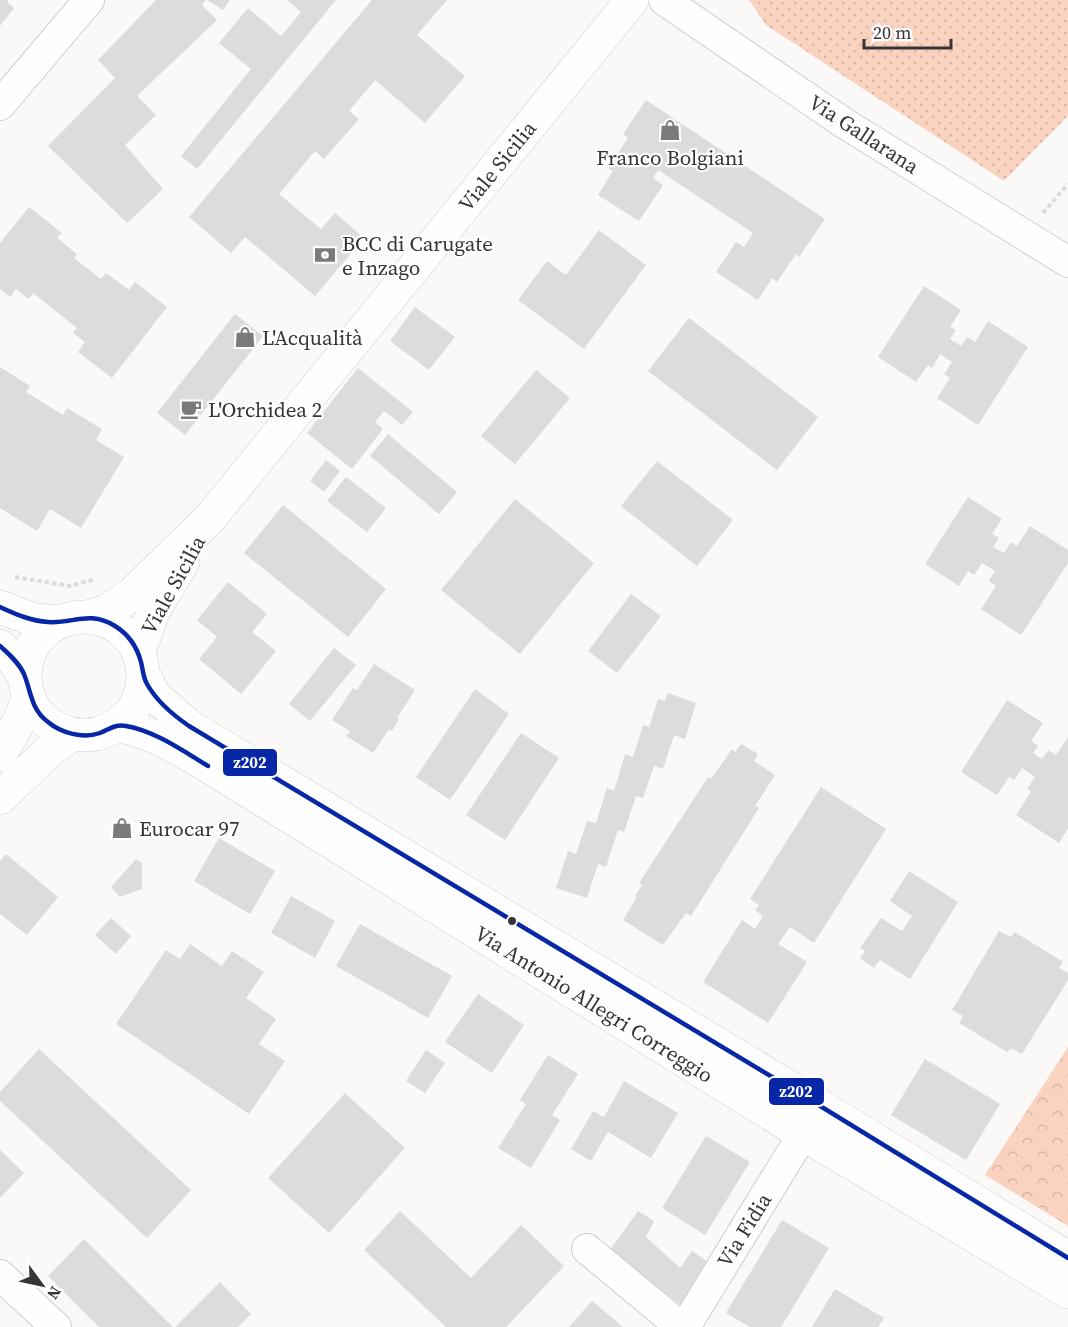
<svg xmlns="http://www.w3.org/2000/svg" width="1068" height="1327" font-family="'Source Serif 4',serif">
<style>
.grass{fill:url(#grass-dots)}
.park{fill:url(#park-crowns)}
.building{fill:#dddbdb}
.lines{fill:none;stroke-linecap:round;stroke-linejoin:round}
.street-casing{stroke:#cecdcc;stroke-width:32}
.secondary-casing{stroke:#cecdcc;stroke-width:34}
.path{stroke:#dddcdc;stroke-width:4;stroke-dasharray:4.5 3;stroke-linecap:butt}
.street{stroke:#fefefe;stroke-width:30}
.secondary{stroke:#fefefe;stroke-width:33}
.bus-1-casing{stroke:#fff;stroke-width:9}
.bus-1{stroke:#0727a6;stroke-width:4.5}
.bus-dot{fill:#373635;stroke:#fff;stroke-width:2}
.labels{text-anchor:middle;dominant-baseline:central;stroke-width:4.5;stroke-linejoin:round;paint-order:stroke}
.street-label{font-size:21px;fill:#373635;stroke:#fff}
.poi-label{font-size:21px;fill:#373635;stroke:#fff;text-anchor:start}
.line-badge{stroke:#fff;stroke-width:2}
.badge-label{font-size:16px;text-anchor:middle;font-weight:bold;fill:#fff}
</style>
<defs>
<pattern id="grass-dots" width="8" height="8" patternUnits="userSpaceOnUse" patternTransform="scale(1.5)"><rect width="8" height="8" fill="#fad3c0"/><path d="M2 2h.1M6 6h.1" fill="none" stroke="#d7b6a6" stroke-width="1.8" stroke-linecap="round"/></pattern>
<pattern id="park-crowns" width="20" height="18" patternUnits="userSpaceOnUse" patternTransform="scale(1.5)"><rect width="20" height="18" fill="#fad3c0"/><path d="M2 6a3 3 0 1 1 6 0M12 15a3 3 0 1 1 6 0" fill="none" stroke="#d7b6a6"/></pattern>
</defs>
<rect width="100%" height="100%" fill="#fbf9f8"/>
<path class="grass" d="M749 0H1068V116L1004 181 766 25Z"/>
<path class="park" d="M1068 1047V1226L985 1175Z"/>
<path class="building" d="M0 0H8L7 2 14 8 0 26Z
M156 0H206L202 5 217 20 137 96 156 115 125 145 163 189 127 223 48 146 115 78 98 60Z
M207 0H230L223 10Z
M287 0H336L197 169 181 156 251 69 219 43 248 8 281 36 301 12Z
M372 0H447L417 35 465 76 425 123 375 80 349 111 359 119 324 159 315 151 279 194 321 229 335 213 364 238 315 296 245 237 231 253 189 217Z
M646 100 825 219 799 257 796 254 777 282 772 278 758 300 716 272 736 242 744 247 753 233 658 170 653 178 663 185 639 221 598 195 613 171 608 168 628 138 623 134Z
M29 207 62 233 57 238 77 254 74 258 101 279 106 273 129 290 135 282 167 307 112 378 78 352 85 342 73 333 77 328 33 293 29 299 16 289 10 297 0 289V243Z
M599 230 646 265 584 349 518 300 547 261 566 275Z
M924 286 961 310 950 327 956 330 950 339 961 346 967 337 975 342 988 321 1028 347 978 425 937 398 950 378 944 374 952 362 940 354 932 368 928 365 916 382 878 357Z
M415 307 455 337 429 370 390 341Z
M235 314 263 336 185 435 157 413Z
M689 318 818 417 777 470 648 371Z
M0 367 30 386 26 392 63 415 67 408 102 429 96 440 124 457 81 528 50 509 37 531 0 508Z
M358 368 413 412 402 425 384 411 375 422 383 429 352 469 307 433Z
M536 370 570 398 515 464 481 436Z
M388 434 457 492 439 514 370 456Z
M326 460 340 471 324 492 310 481Z
M657 461 733 520 697 566 621 506Z
M346 477 386 508 367 532 327 501Z
M968 497 1002 519 992 534 999 538 993 547 1004 553 1011 542 1017 546 1030 526 1068 550V563L1021 635 981 609 996 586 989 581 995 571 982 563 974 575 968 571 959 586 925 564Z
M515 499 594 563 520 654 441 590Z
M283 505 386 589 348 637 244 553Z
M228 582 267 614 252 632 276 651 241 694 199 659 217 637 197 620Z
M631 594 661 616 617 673 588 651Z
M334 648 356 665 310 721 289 704Z
M374 664 415 690 397 718 399 719 392 731 389 729 373 753 346 736 350 731 332 720 353 688 357 690Z
M475 689 509 714 450 800 416 777Z
M668 693 696 703 685 739 674 735 663 769 654 766 643 798 636 796 624 832 618 830 606 867 598 864 587 898 556 888 568 851 576 854 587 821 596 823 607 788 614 791 625 754 633 757 643 725 649 727 658 699 665 701Z
M1007 700 1043 723 1031 741 1038 746 1033 753 1042 759 1048 750 1056 755 1068 737V828L1059 843 1016 815 1031 792 1027 789 1035 777 1022 768 1014 780 1009 777 997 795 961 772Z
M521 733 559 758 505 840 466 815Z
M741 744 758 754 754 761 775 775 755 806 759 808 691 916 686 913 663 945 623 920 637 897 635 896 642 885 639 883 708 777 711 779 732 749 735 752Z
M821 787 886 829 814 943 790 927 778 944 807 962 768 1023 703 982 742 920 755 929 763 916 755 910 759 905 750 899Z
M219 838 275 871 250 914 194 881Z
M6 854 58 897 27 935 0 914V861Z
M136 859 142 863V889L120 897 111 887Z
M909 871 958 902 910 979 880 960 874 968 860 958 865 951 860 948 881 918 902 931 912 916 890 901Z
M291 896 335 921 315 958 271 933Z
M111 918 131 936 116 954 95 935Z
M360 924 452 976 428 1018 336 966Z
M999 931 1011 937 1015 932 1063 962 1059 968 1068 973V980L1022 1054 1011 1048 1007 1052 959 1023 963 1016 952 1010Z
M190 944 222 966 232 951 264 972 246 998 276 1019 259 1044 285 1061 249 1114 116 1024 166 950 180 959Z
M478 994 524 1025 492 1073 445 1042Z
M39 1049 191 1190 147 1238 0 1101V1092Z
M426 1050 445 1063 425 1093 406 1081Z
M548 1055 578 1074 552 1115 560 1120 531 1168 498 1148 526 1104 520 1100Z
M925 1059 1000 1104 966 1160 891 1115Z
M624 1081 678 1113 651 1158 608 1132 591 1161 571 1149 593 1111 604 1117Z
M345 1093 405 1148 329 1233 268 1178Z
M706 1136 750 1162 705 1235 662 1208Z
M0 1150 24 1173 0 1198Z
M400 1211 471 1278 521 1225 564 1266 506 1327H446L364 1250Z
M638 1211 654 1221 646 1237 680 1268 692 1251 708 1262 682 1306 610 1250Z
M782 1220 829 1248 781 1327H750L726 1313Z
M84 1239 173 1327H99L48 1276Z
M220 1282 251 1314 238 1327H175Z
M835 1289 884 1318 878 1327H812Z
M592 1301 623 1327H569Z"/>
<g class="lines">
<defs>
<path id="street" d="M664 0 844 123 1068 262
M0 105 89 0
M587 1249 681 1327
M0 1275 56 1327
M685 1327 803 1134"/>
<path id="secondary" d="M0 607 34 620 60 622
M88 617 107 611 132 594 211 517 632 0
M25 676a59 59 0 1 1 118 0a59 59 0 1 1-118 0Z
M0 646 12 658 25 678
M138 654 153 612 183 562
M143 674 154 695 189 726 812 1101 1068 1258
M116 725C147 730 173 746 200 761L803 1134 1068 1292
M0 755 18 723 29 698
M0 798 49 751 73 734"/>
</defs>
<use href="#street" class="street-casing"/>
<use href="#secondary" class="secondary-casing"/>
<path class="path" d="M1043 213 1068 184
M15 577 70 586 96 579"/>
<use href="#street" class="street"/>
<use href="#secondary" class="secondary"/>
<defs>
<path id="bus-1" d="M0 607C15 614 31 621 48 622 73 624 89 610 115 626 128 634 137 647 141 662 143 670 143 677 147 684 157 702 173 715 189 726L812 1101 1068 1258
M0 646C9 654 19 663 24 674 31 691 31 710 48 722 61 733 83 739 100 733 110 729 115 724 126 726 155 731 183 751 208 766"/>
</defs>
<use href="#bus-1" class="bus-1-casing"/>
<use href="#bus-1" class="bus-1"/>
</g>
<defs>
<symbol id="shop-bare" viewBox="-9 -9 18 18"><path d="M-5-2.5h2.3a2.7 3.5 0 0 1 5.4 0H5L5.5 6h-11ZM-1.5-2.5h3a1.5 2.3 0 0 0-3 0Z" fill="#7c7a79" stroke="#fff" stroke-width="2.5" paint-order="stroke"/></symbol>
<symbol id="bank-bare" viewBox="-9 -9 18 18"><path d="M-6-4H6V4H-6ZM0-2.3a2.3 2.3 0 1 0 0 4.6a2.3 2.3 0 1 0 0-4.6Z" fill="#7c7a79" stroke="#fff" stroke-width="2.5" paint-order="stroke"/></symbol>
<symbol id="cafe-bare" viewBox="-9 -9 18 18"><path d="M-5.5-4.5H6V0H3Q3 3.5 0 3.5H-2.5Q-5.5 3.5-5.5 0ZM3-3.2v2h1.7v-2ZM-6 4.5H4V6H-6Z" fill="#7c7a79" stroke="#fff" stroke-width="2.5" paint-order="stroke"/></symbol>
</defs>
<g fill-rule="evenodd">
<use href="#shop-bare" x="655" y="115" width="30" height="30"/>
<use href="#bank-bare" x="310" y="240" width="30" height="30"/>
<use href="#shop-bare" x="230" y="322" width="30" height="30"/>
<use href="#cafe-bare" x="176" y="394" width="30" height="30"/>
<use href="#shop-bare" x="107" y="813" width="30" height="30"/>
</g>
<circle class="bus-dot" cx="512" cy="921" r="5"/>
<g class="labels">
<g class="street-label">
<text transform="translate(864 134) rotate(33)">Via Gallarana</text>
<text transform="translate(497 166) rotate(-51)">Viale Sicilia</text>
<text transform="translate(173 585) rotate(-61)">Viale Sicilia</text>
<text transform="translate(594 1004) rotate(32)">Via Antonio Allegri Correggio</text>
<text transform="translate(744 1230) rotate(-58)">Via Fidia</text>
</g>
<g class="poi-label">
<text x="670" y="157" text-anchor="middle">Franco Bolgiani</text>
<text x="342" y="243">BCC di Carugate<tspan x="342" dy="24">e Inzago</tspan></text>
<text x="262" y="337">L'Acqualità</text>
<text x="208" y="409">L'Orchidea 2</text>
<text x="139" y="828">Eurocar 97</text>
</g>
</g>
<g class="line-badge">
<rect x="222" y="748" width="56" height="29" rx="6" fill="#0727a6"/>
<rect x="768" y="1077" width="57" height="29" rx="6" fill="#0727a6"/>
</g>
<g class="badge-label">
<text x="250" y="768">z202</text>
<text x="796" y="1097">z202</text>
</g>
<g transform="translate(42 1285) rotate(123)" stroke="#ffffff" stroke-width="4.5" paint-order="stroke">
<path d="M0-4.5L10 22L0 15L-10 22Z" fill="#373635"/>
<text y="-9" font-size="16" font-weight="bold" text-anchor="middle" fill="#373635">N</text>
</g>
<path d="M864 39v9h87v-9" fill="none" stroke="#373635" stroke-width="3"/>
<text x="873" y="39" font-size="18" fill="#373635" stroke="#ffffff" stroke-width="4.5" paint-order="stroke">20 m</text>
</svg>
